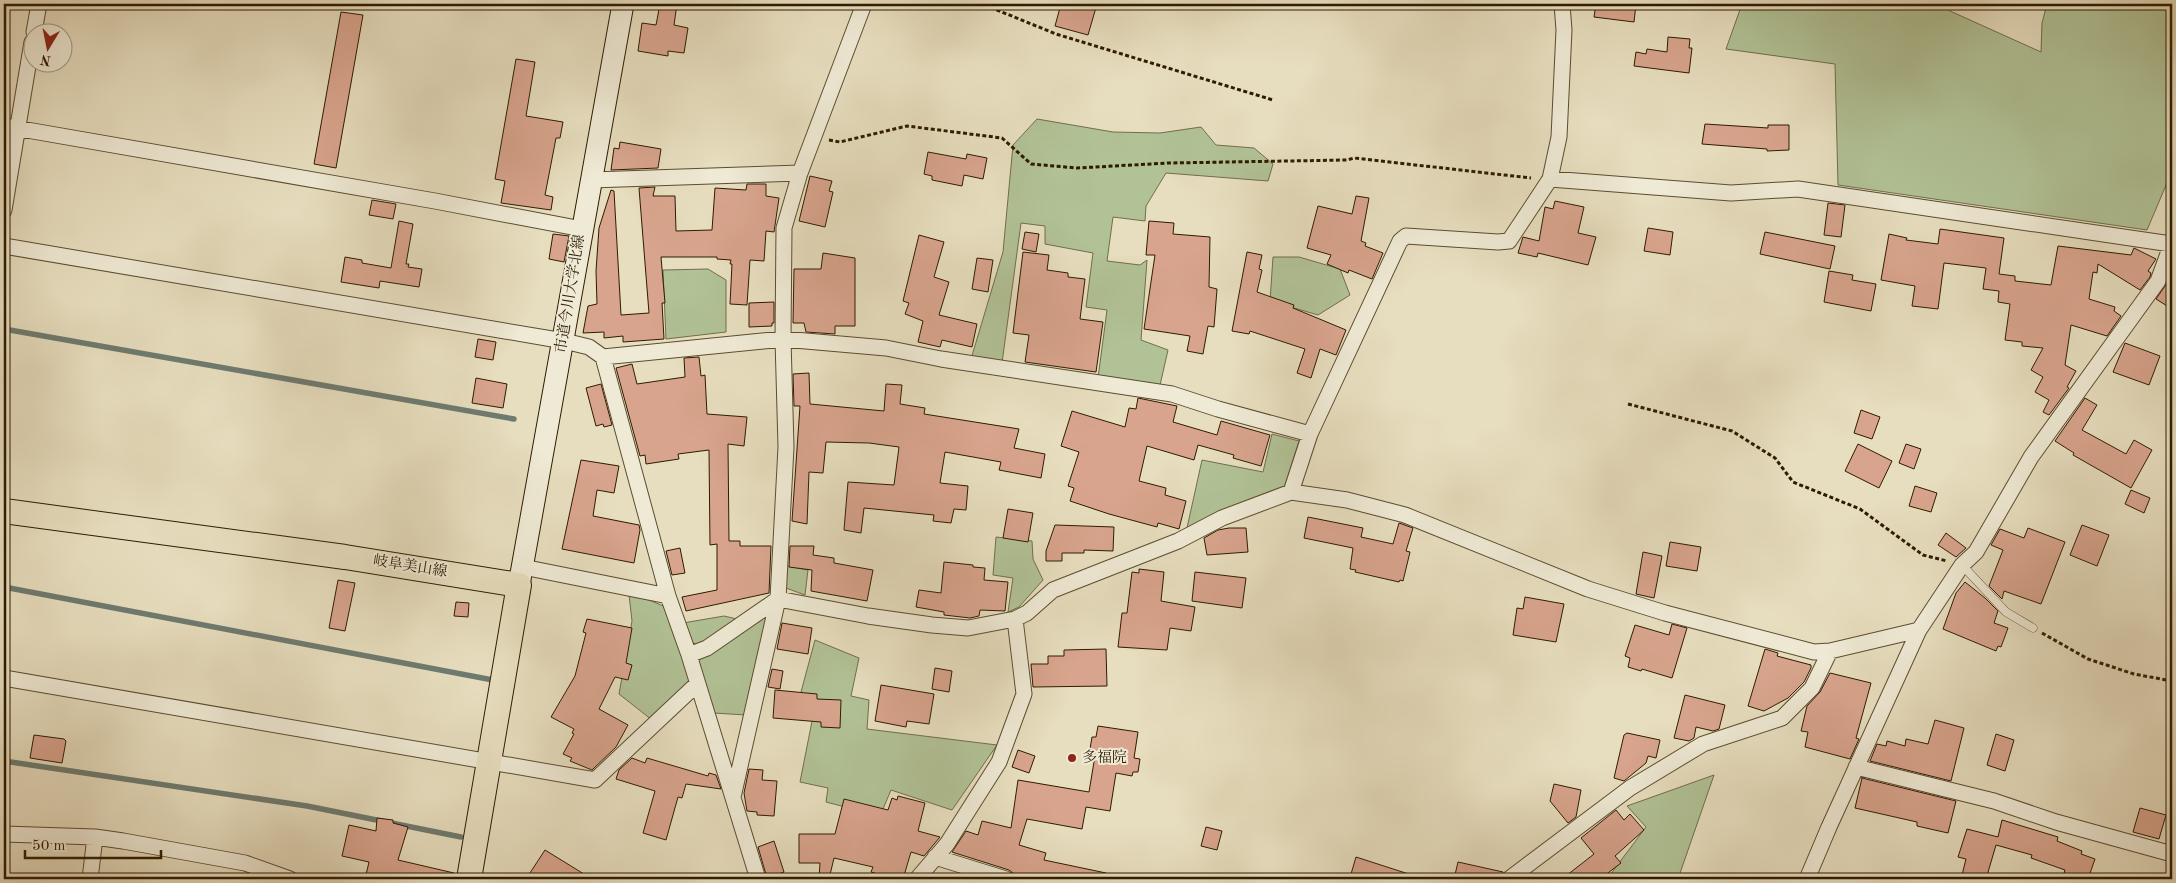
<svg xmlns="http://www.w3.org/2000/svg" width="2176" height="883" font-family="'Old Standard TT','Noto Serif JP',serif">
<style>
.green{fill:#b1c296;stroke:#706e4b}
.lines{fill:none;stroke-linecap:round;stroke-linejoin:round}
.stream{stroke:#6e7b70;stroke-width:5.5}
.building{fill:#d8a48d;stroke:#2e1b00}
.lane-casing{stroke:#5c4c30;stroke-width:9}
.street-casing{stroke:#5c4c30;stroke-width:17}
.secondary-casing{stroke:#2e1b00;stroke-width:23}
.primary-casing{stroke:#2e1b00;stroke-width:26}
.path{stroke:#2e1b00;stroke-width:3;stroke-dasharray:4 2.5;stroke-linecap:butt}
.lane{stroke:#efead5;stroke-width:8}
.street{stroke:#efead5;stroke-width:15}
.secondary{stroke:#efead5;stroke-width:21}
.primary{stroke:#e7debf;stroke-width:24}
.poi-dot{fill:#8f2418;stroke:#efead5;stroke-width:2}
.labels{text-anchor:middle;dominant-baseline:central;stroke-width:4;stroke-linejoin:round;paint-order:stroke}
.street-label{font-size:15px;fill:#2e1b00;stroke:#efead5}
.poi-label{font-size:15px;fill:#2e1b00;stroke:#efead5;text-anchor:start}
</style>
<rect width="100%" height="100%" fill="#e7debf"/>
<filter id="stains"><feTurbulence type="fractalNoise" baseFrequency=".004" numOctaves="4"/><feColorMatrix values="0 0 0 0 .2 0 0 0 0 .09 0 0 0 0 .02 0 0 0 .5 -.17"/></filter>
<radialGradient id="worn" r=".72"><stop offset=".6" stop-color="#630" stop-opacity="0"/><stop offset="1" stop-color="#630" stop-opacity=".3"/></radialGradient>
<path class="green" d="M1742 4H1945L1950 11 2041 52 2042 23 2047 4H2152L2172 9V171L2147 230 1838 185 1835 64 1726 49Z
M1037 119 1113 132 1160 133 1201 127 1216 145 1254 148 1273 164 1268 181 1166 173 1146 206 1145 221 1113 217 1107 261 1140 265 1147 260 1141 340 1168 350 1160 385 1098 378 1107 310 1086 307 1093 253 1045 244V226L1021 223 1002 363 971 359 1003 252 1013 145Z
M1273 257H1299L1340 269 1350 295 1318 315 1270 301Z
M708 269 726 280V332L666 339 663 270Z
M1272 434 1299 441 1283 492 1187 528 1202 460 1263 472Z
M996 537 1032 541 1033 559 1043 580 1019 607 1008 612 1013 578 993 575Z
M787 566 808 570 805 595 786 588Z
M629 595 649 600 668 608 689 676 688 686 652 720 619 694 632 621Z
M769 611 746 715 714 713 697 670 701 656Z
M724 616 737 619 701 645 689 642 683 623Z
M815 640 859 658 851 696 869 700 867 729 997 745 952 810 891 790 880 816 826 802 828 788 800 782 816 701 801 692Z
M1714 775 1678 879H1607L1646 827 1627 806Z"/>
<g class="lines">
<path class="stream" d="M4 329 514 419
M4 587 498 681
M4 761 307 806 461 837"/>
</g>
<path class="building" d="M660 4H677L674 25 688 28 684 53 668 51V56L638 51 642 23 656 25Z
M1061 4H1097L1088 35 1055 26Z
M1596 4H1636L1634 22 1594 17Z
M341 12 363 15 336 168 314 164Z
M1668 37 1690 39 1689 48H1692L1689 73 1634 66 1636 52 1646 54 1647 49 1667 52Z
M516 59 535 62 526 116 563 122 560 138H556L545 195 553 197 551 210 501 203 505 181 495 179Z
M1705 124 1768 128V125H1789V150L1767 151V149L1702 144Z
M620 142 661 149 658 168 611 170 614 148 619 149Z
M928 152 966 159 967 154 987 158 983 179 964 175 962 186 932 180V176L924 174Z
M810 176 832 181 829 191 833 192 825 227 799 221Z
M747 184H766V196L779 198 774 232 766 231 764 261 750 260 747 305 730 304 732 264H730L731 260 717 259V257H661L665 303H662L664 339 623 342V336L604 338V332L583 333 588 306 597 304 596 271 599 228 611 190 614 191 621 315 649 313 639 188 655 187 653 196H675L676 231 712 230 715 188 746 190Z
M1356 196 1369 198 1361 241 1366 243 1365 246 1383 253 1372 279 1349 270 1348 273 1327 264 1331 255 1307 248 1318 206 1352 214Z
M372 200 396 204 393 219 369 215Z
M1555 201 1584 207 1578 233 1596 237 1588 265 1538 253 1537 257 1518 253 1523 237 1539 241 1545 207 1553 209Z
M1828 203 1845 205 1841 237 1824 235Z
M399 221 413 224 406 264H409L408 267 422 269 419 287 380 281 379 288 341 282 345 257 362 260V263L391 268Z
M1149 221 1174 223 1173 234 1210 237 1209 287 1217 289 1214 327 1208 326 1203 354 1187 351 1190 336 1144 329 1155 255H1146Z
M1648 228 1673 232 1670 255 1644 251Z
M1940 229 2004 238 1999 274 2015 276V281L2051 285 2058 246 2131 255 2134 248 2156 259 2148 271 2151 273 2150 277 2140 290 2098 264 2097 273 2093 272 2089 299 2115 307 2114 311 2121 316 2107 336 2071 325 2065 365 2076 371 2067 387 2069 388 2049 415 2043 412 2049 400 2035 392 2043 377 2031 370 2043 348 2022 346V342L2005 340 2010 304 1998 302 1999 291 1983 289 1986 268 1944 263 1938 309 1912 306 1915 286 1881 280 1889 234 1907 238 1906 240 1938 244Z
M1025 232 1039 234 1036 252 1022 249Z
M1765 232 1835 246 1830 269 1760 254Z
M553 234 569 236 564 262 549 259Z
M919 235 944 242 934 277 949 282 939 315 977 324 972 347 942 340 940 347 918 342 923 321 905 314 909 303 903 301Z
M1023 252 1049 255 1047 270 1068 273V277L1085 279 1080 319 1103 322 1096 372 1025 362 1029 335 1013 333Z
M1247 252 1262 255 1259 269 1262 270 1257 292 1294 305 1293 308 1346 330 1336 355 1320 349 1311 378 1297 373 1305 349 1250 331 1249 334 1232 331Z
M823 253 855 258V326H835V334L806 332 804 323H793L794 269H821Z
M977 258 993 260 988 292 972 289Z
M1829 271 1853 275 1852 280 1876 284 1871 311 1824 302Z
M2167 283 2172 285V309L2156 299Z
M774 302V323H772V326L749 327V303Z
M478 339 496 342 493 360 475 357Z
M2125 343 2160 356 2149 385 2113 372Z
M699 357 701 376 705 375 707 414 747 417 744 446 728 444 729 541H740V546H771L769 593 686 611 682 597 717 590V544L710 545 709 450 678 454 679 459 646 464 645 455 640 456 616 368 632 364 637 384 685 377 684 358Z
M809 373 810 404 884 411 886 384 902 385 900 404 925 408 924 414 1019 429 1014 448 1045 454 1041 478 999 470 1001 462 945 452 940 483 968 486 966 510 954 509 951 523 933 521 934 515 864 508 861 533 844 530 848 482 894 485 899 447 869 443 826 442 823 473 809 472 807 524 792 521 800 406H794L793 374Z
M476 378 507 384 503 408 472 403Z
M601 384 612 425 604 427 603 424 596 426 586 388Z
M1138 398 1177 406 1173 422 1217 435 1221 421 1270 435 1261 466 1233 458 1234 455 1198 445 1194 460 1147 446 1139 481 1166 488 1165 495 1186 501 1179 529 1158 523 1157 527 1109 514 1070 501 1074 488 1068 486 1079 452 1061 446 1072 411 1125 427 1129 408 1136 409Z
M2085 398 2097 405 2082 430 2126 454 2134 440 2152 450 2131 488 2073 455 2074 453 2055 441Z
M1861 410 1880 417 1872 439 1854 433Z
M1858 444 1892 461 1879 488 1845 471Z
M1906 444 1921 449 1914 469 1899 463Z
M581 460 619 466 614 493 597 490 593 516 639 525 640 530 634 563 562 549Z
M1915 486 1937 493 1931 512 1909 506Z
M2131 490 2150 498 2144 513 2125 504Z
M1008 509 1033 513 1028 542 1003 538Z
M1308 517 1363 528 1361 537 1393 544 1399 523 1413 528 1406 551 1410 552 1403 581 1400 580 1399 582 1355 572 1356 570 1350 569 1353 548 1304 538Z
M1055 525 1114 527 1113 551 1084 550V553H1062V561H1046V551Z
M2082 525 2109 535 2097 566 2070 555Z
M1229 528H1246L1248 552 1207 555 1204 538 1218 530Z
M2028 528 2065 542 2041 604 2004 591 2002 599 1989 586 2003 550 1991 545 2000 529 2024 538Z
M1946 533 1966 548 1956 557 1938 545Z
M1670 542 1701 547 1697 571 1666 566Z
M790 546H814L813 555 834 558V563L873 570 867 601 811 591 812 570 789 567Z
M680 548 685 573 672 575 666 551Z
M1643 552 1662 556 1654 598 1636 594Z
M944 562 973 565V567L985 568 984 580 1008 582 1005 611 980 610 979 616 970 618 944 615V612L916 607 919 590 941 593Z
M1139 569 1164 572 1161 601 1195 607 1191 631 1170 628 1167 650 1118 647 1122 613H1127L1132 572 1139 573Z
M1195 572 1246 578 1242 608 1192 601Z
M338 580 355 583 345 631 329 628Z
M1965 582 1985 598 1998 611 1994 623 2008 628 2001 647 1998 646 1996 651 1943 629 1956 593Z
M1525 597 1564 604 1556 642 1513 635 1517 608 1523 609Z
M456 602 469 603 468 617 454 616Z
M587 619 632 628 626 663 632 665 628 680 615 677 599 709 628 725 616 747 592 770 570 761 572 758 563 754 574 734 572 733 574 729 551 717 575 676 586 633 583 632Z
M782 623 812 628 808 654 777 649Z
M1672 624 1687 628 1672 678 1642 669 1641 671 1628 667 1630 658 1625 656 1635 625 1669 635Z
M1106 649 1107 686 1033 687 1031 664H1048V656H1064V650Z
M1765 649 1778 653 1777 656 1811 665V668L1804 682 1788 698 1764 711 1748 706Z
M935 668 952 671 949 692 932 689Z
M772 669 783 671 780 689 768 687Z
M1830 673 1871 683 1856 738 1859 739 1850 759 1805 747 1808 732 1801 731 1807 706 1820 692Z
M881 685 934 694 929 724 907 721 906 727 875 721Z
M775 690 817 694V699L841 700 840 728 821 727V722L773 718Z
M1685 695 1725 705 1719 729 1713 731 1696 727 1694 738 1689 741 1674 738Z
M1935 720 1964 728 1951 781 1870 761 1877 744 1886 746 1887 741 1905 746 1906 739 1928 744Z
M1098 726 1138 732 1134 758 1140 759 1138 772H1133L1132 776 1116 773 1110 811 1086 807 1082 829 1027 819 1019 845 1046 853 1044 860 1106 873 1105 879H1015L1013 873 1009 870 952 852 966 831 978 835 982 821 1011 828 1018 780 1089 792 1095 756 1089 755 1092 737H1096Z
M1627 733 1660 740 1656 758 1648 756 1646 763 1624 781 1614 778 1624 735Z
M1996 734 2014 740 2005 771 1987 765Z
M34 735 64 739 66 741 62 763 30 758Z
M1018 750 1035 756 1029 773 1012 767Z
M632 758 645 763 647 758 708 776 709 773 716 775 721 789 686 784 682 798 678 797 666 840 643 833 655 791 616 779 619 770Z
M749 769 763 770 762 780 777 781 774 816 757 815V812L747 811 744 793Z
M1862 778 1956 801 1948 833 1917 826V822L1855 808Z
M1554 784 1581 790 1576 817 1568 823 1550 801Z
M898 796 925 803 918 831 940 837 924 856 911 852 903 879H894L871 872 873 867 834 858 829 879H819L820 863H799V834H835L844 799 888 810 892 798 897 800Z
M2140 808 2166 815 2159 839 2133 832Z
M1616 810 1624 820 1630 814 1644 830 1615 856 1621 863 1600 879H1562L1594 854 1581 838Z
M377 818 393 820V823L408 827 398 860 454 873 453 879H365L369 862 342 856 349 825 376 831Z
M2002 820 2058 837 2057 841 2082 851 2081 854 2095 859 2088 879 2064 873 2065 870 2031 858 2032 855 1996 845 1986 879H1961L1966 859 1958 857 1967 829 1998 837Z
M1206 827 1222 831 1217 850 1201 846Z
M774 841 784 872 767 878 758 847Z
M545 850 592 879H526Z
M1356 857 1418 877V879H1368L1351 874Z
M1458 862 1503 872 1500 879H1454Z"/>
<g class="lines">
<defs>
<path id="lane" d="M1962 565 2006 612 2033 628"/>
<path id="street" d="M34 32 39 4
M4 126 435 201 582 229
M1550 179 1731 193 1798 189 2171 244
M591 180 800 173
M4 210 32 42
M4 246 564 341 589 347 603 357 783 339 886 348 941 359 1172 394 1218 409 1310 434
M603 357 668 596 689 655 758 879
M1291 492 1310 434 1400 241 1406 236 1498 242 1509 241 1550 179 1559 137 1564 30 1562 4
M523 567 668 596
M689 655 707 648 778 599 868 616 932 625 968 628 1015 619 1027 613 1053 590 1178 541 1222 518 1291 492 1347 500 1405 515 1588 589 1665 613 1814 652 1830 651 1919 630
M4 678 595 780 697 684
M1856 767 1994 801 2056 822 2172 854
M733 797 778 599 786 447 783 339 784 228 800 173 864 4
M4 834 95 837 123 841 245 863 290 879
M935 857 1006 879
M90 879 95 837
M917 879 947 844 999 762 1024 694 1015 619
M1509 879 1630 788 1703 744 1782 718 1812 688 1830 651
M1807 879 1829 827 1919 630 1962 565 1976 552 2031 457 2158 281 2172 243"/>
<path id="secondary" d="M519 585 623 4"/>
<path id="primary" d="M4 511 345 557 519 585 469 879"/>
</defs>
<use href="#lane" class="lane-casing"/>
<use href="#street" class="street-casing"/>
<use href="#secondary" class="secondary-casing"/>
<use href="#primary" class="primary-casing"/>
<path class="path" d="M932 4 992 8 1056 34 1273 100
M829 140 840 142 907 126 1002 138 1031 164 1077 168 1169 163 1347 160 1354 158 1531 178
M1628 404 1732 431 1775 458 1793 482 1860 509 1923 555 1947 561
M2042 633 2088 659 2134 674 2172 681"/>
<use href="#lane" class="lane"/>
<use href="#street" class="street"/>
<use href="#secondary" class="secondary"/>
<use href="#primary" class="primary"/>
</g>
<circle class="poi-dot" cx="1072" cy="758" r="5"/>
<g class="labels">
<g class="street-label">
<text transform="translate(571 294) rotate(-81)">市道今川大学北線</text>
<text transform="translate(410 567) rotate(9)">岐阜美山線</text>
</g>
<g class="poi-label">
<text x="1082" y="758">多福院</text>
</g>
</g>
<rect width="2176" height="883" fill="none" stroke="#e7debf" stroke-width="20"/>
<rect x="5" y="5" width="2166" height="873" fill="none" stroke="#2e1b00" stroke-width="2.5"/>
<rect x="10" y="10" width="2156" height="863" fill="none" stroke="#2e1b00"/>
<g transform="translate(48 48) rotate(190)"><circle r="24" fill="#efead5" stroke="#a29780"/>
<path d="M0-4L9 19L0 12L-9 19Z" fill="#8f2418"/>
<text y="-8" font-size="14" font-weight="bold" text-anchor="middle" fill="#2e1b00">N</text>
</g>
<path d="M25 850v8h136v-8" fill="none" stroke="#2e1b00" stroke-width="2.5"/>
<text x="32" y="850" font-size="15" fill="#2e1b00" stroke="#efead5" stroke-width="4" paint-order="stroke">50 m</text>
<rect width="100%" height="100%" filter="url(#stains)"/>
<rect width="100%" height="100%" fill="url(#worn)"/>
</svg>
